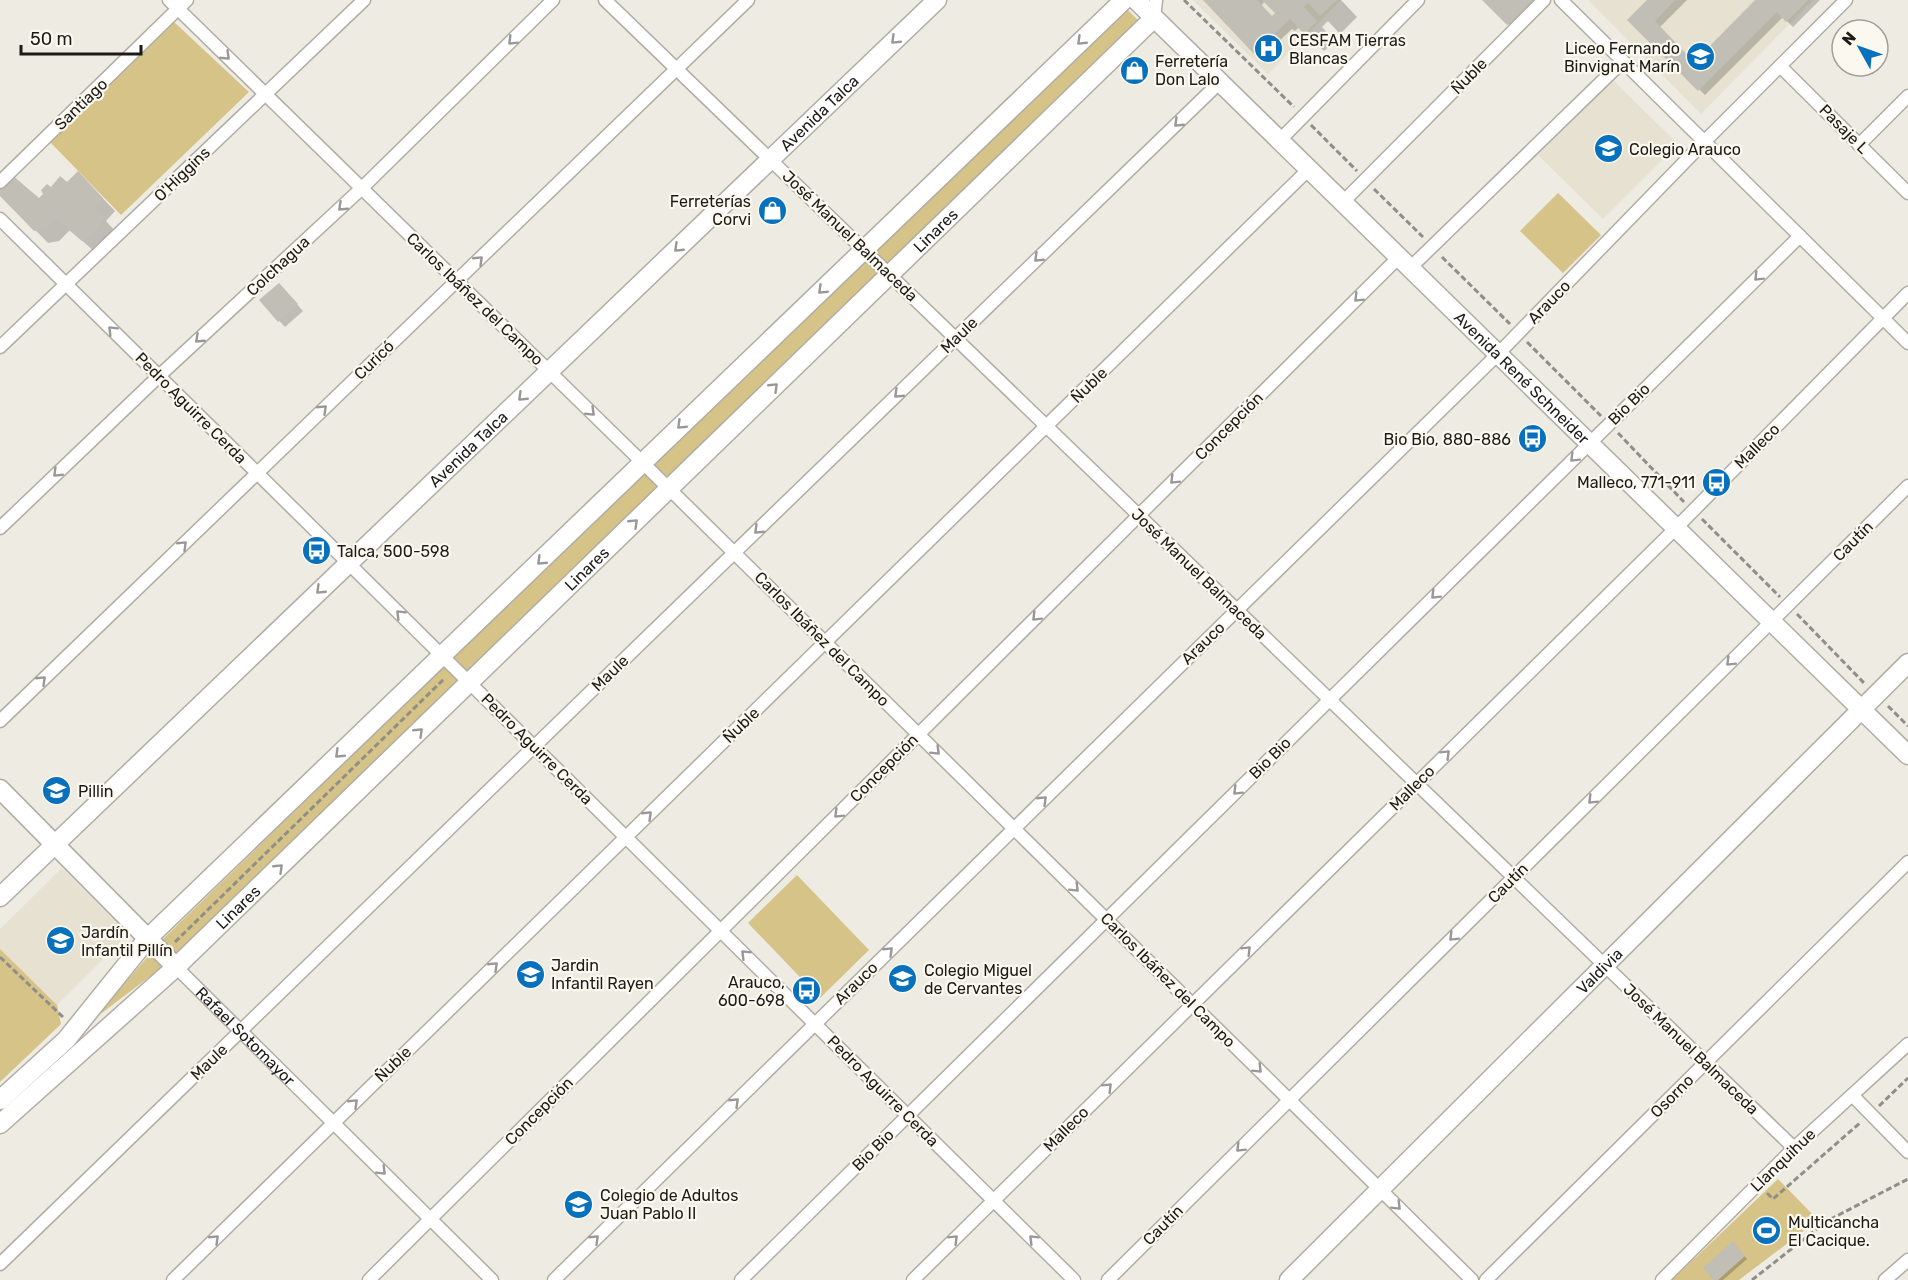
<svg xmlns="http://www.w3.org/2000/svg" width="1908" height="1280" font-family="Rubik,sans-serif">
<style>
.built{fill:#e6e1d0}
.green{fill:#d6c388}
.shadow{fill:#0003;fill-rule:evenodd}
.building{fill:#c1beb5}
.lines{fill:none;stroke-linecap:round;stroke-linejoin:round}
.street-casing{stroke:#b0ada4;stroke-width:15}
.secondary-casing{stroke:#b0ada4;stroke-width:21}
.path{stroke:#908e87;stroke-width:3;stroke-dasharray:6 3;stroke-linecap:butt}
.street{stroke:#fff;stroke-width:12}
.secondary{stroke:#fff;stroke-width:18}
.oneway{stroke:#999897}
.labels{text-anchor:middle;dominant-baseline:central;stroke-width:4.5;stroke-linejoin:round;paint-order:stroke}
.poi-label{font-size:16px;fill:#1c1b18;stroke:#fbf8ef;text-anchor:start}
.street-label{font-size:16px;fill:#1c1b18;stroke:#fbf8ef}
</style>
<rect width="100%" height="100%" fill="#eeebe2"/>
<path class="built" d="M1193 0H1341L1268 74Z
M1588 0H1813L1701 114Z
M1613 80 1678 144 1603 219 1538 155Z
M62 868 128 934 57 1005 0 949V929Z"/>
<path class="green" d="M1125 7 1139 21 178 955 94 1019 162 940Z
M174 22 249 92 121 215 49 141Z
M1558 193 1601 235 1563 273 1520 231Z
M797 875 869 950 820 998 748 923Z
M0 949 57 1005 61 1024 0 1082Z
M1778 1179 1818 1220 1739 1280H1672Z"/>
<path class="shadow" d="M1205 0H1341L1357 17 1340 34 1328 21 1322 27 1335 41 1324 51 1299 27 1295 31 1292 29 1261 58ZM1265 1 1277 14 1272 18 1261 6Z
M1484 0H1534L1542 8 1517 33Z
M1649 0H1687L1659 28 1695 64 1757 0H1820L1793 27 1783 17 1705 95 1629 20Z
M67 184 90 185 115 211 106 221 115 231 95 252 70 230 59 241 48 243 1 195 39 200 51 190Z
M285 291 303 311 285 327 261 301Z
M1733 1243 1747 1259 1723 1280H1715Z"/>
<path class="building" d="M1203 0H1257L1272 16 1275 13 1262 0H1337L1320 16 1308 3 1304 7 1317 21 1304 34 1290 19 1254 54Z
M1482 0H1532L1507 25Z
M1647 0H1675L1655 21 1694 62 1755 0H1808L1786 22 1777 12 1698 91 1627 20Z
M78 171 103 198 95 207 104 217 93 234 82 241 56 219 46 229 34 231 0 196V186L12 175 39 198 43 194 41 190 47 184 51 187 60 176 67 182Z
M279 283 298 304 278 322 259 300Z
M1733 1241 1745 1256 1718 1280H1713L1703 1268Z"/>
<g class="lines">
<defs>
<g id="street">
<path d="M169 0 643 463 1472 1280"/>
<path d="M605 0 1794 1148"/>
<path d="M1561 0 1908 343"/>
<path d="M1154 18 1156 0"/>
<path d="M1780 66 1908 193"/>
<path d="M1280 140 1418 0"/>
<path d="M1859 145 1908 96"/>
<path d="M0 182 187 0"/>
<path d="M1343 202 1544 0"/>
<path d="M0 219 1074 1280"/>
<path d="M1410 268 1623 61"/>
<path d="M0 347 364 0"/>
<path d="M0 528 159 376 362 188 553 0"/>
<path d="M0 721 748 0"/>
<path id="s1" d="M176 967 492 1280"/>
<path d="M1852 1095 1908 1152"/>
<path d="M0 1264 1220 82"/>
<path d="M173 1280 1309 169"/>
<path d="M369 1280 1399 257"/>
<path d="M554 1280 1498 354 1704 142 1846 0"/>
<path d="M741 1280 1800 236"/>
<path d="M913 1280 1676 528 1908 293"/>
<path d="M1108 1280 1908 486"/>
<path d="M1486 1280 1908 862"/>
<path d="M1662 1280 1794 1148 1908 1044"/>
<path d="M1885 1280 1908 1260"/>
</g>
<g id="secondary">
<path id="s2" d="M1136 0 1908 755"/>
<path d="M0 789 176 967"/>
<path id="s3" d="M0 897 937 0"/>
<path d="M0 1100 66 1040 148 938 1124 0"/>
<path id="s4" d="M0 1124 176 967 1154 18"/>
<path id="s5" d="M1289 1280 1908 663"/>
</g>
</defs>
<use href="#street" class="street-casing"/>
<use href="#secondary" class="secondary-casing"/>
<path class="path" d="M1184 0 1294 107
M1311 125 1357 171
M1374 189 1423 237
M1442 257 1510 324
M1527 342 1601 416
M1618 433 1684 502
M1702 519 1780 597
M1797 614 1864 683
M1888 706 1908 726
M175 942 445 678
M0 957 64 1018
M1879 1106 1908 1078
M1767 1195 1768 1194 1773 1199 1861 1122
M1752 1280 1827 1221 1908 1179"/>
<use href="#street" class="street"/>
<use href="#secondary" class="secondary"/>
</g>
<defs><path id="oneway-chevron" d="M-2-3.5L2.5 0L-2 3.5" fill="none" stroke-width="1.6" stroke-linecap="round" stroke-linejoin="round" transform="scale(1.5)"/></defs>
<g class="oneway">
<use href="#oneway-chevron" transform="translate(895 40) rotate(136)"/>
<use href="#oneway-chevron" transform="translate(512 41) rotate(135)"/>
<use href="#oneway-chevron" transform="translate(1081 41) rotate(136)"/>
<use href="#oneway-chevron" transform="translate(226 56) rotate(44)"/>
<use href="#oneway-chevron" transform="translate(1178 123) rotate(136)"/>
<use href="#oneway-chevron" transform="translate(342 207) rotate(137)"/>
<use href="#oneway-chevron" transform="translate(678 248) rotate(136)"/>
<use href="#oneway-chevron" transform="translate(1038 258) rotate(136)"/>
<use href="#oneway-chevron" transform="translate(479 260) rotate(-44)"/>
<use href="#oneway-chevron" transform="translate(1758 277) rotate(135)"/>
<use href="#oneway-chevron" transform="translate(822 290) rotate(136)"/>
<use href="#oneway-chevron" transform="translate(1358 298) rotate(135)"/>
<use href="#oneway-chevron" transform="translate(112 330) rotate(-135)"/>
<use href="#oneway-chevron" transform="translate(199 339) rotate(137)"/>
<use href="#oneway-chevron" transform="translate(774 387) rotate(-44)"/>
<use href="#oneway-chevron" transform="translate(898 394) rotate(136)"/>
<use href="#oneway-chevron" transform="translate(522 397) rotate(136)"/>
<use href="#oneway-chevron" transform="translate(323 409) rotate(-44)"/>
<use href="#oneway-chevron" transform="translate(591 412) rotate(44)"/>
<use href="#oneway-chevron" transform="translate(681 425) rotate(136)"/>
<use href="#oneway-chevron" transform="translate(1574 458) rotate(135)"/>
<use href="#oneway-chevron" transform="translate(57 473) rotate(136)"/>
<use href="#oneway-chevron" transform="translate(1174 480) rotate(135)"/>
<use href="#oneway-chevron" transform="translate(634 523) rotate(-44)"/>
<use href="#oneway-chevron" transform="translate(758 530) rotate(136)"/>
<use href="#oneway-chevron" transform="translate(183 545) rotate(-44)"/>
<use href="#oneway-chevron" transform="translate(541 561) rotate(136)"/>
<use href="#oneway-chevron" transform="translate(320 590) rotate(136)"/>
<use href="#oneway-chevron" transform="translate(1435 595) rotate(135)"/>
<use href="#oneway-chevron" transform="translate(400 614) rotate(-135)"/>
<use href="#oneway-chevron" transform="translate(1036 617) rotate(135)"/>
<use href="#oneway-chevron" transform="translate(1730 662) rotate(135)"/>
<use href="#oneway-chevron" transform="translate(42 680) rotate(-44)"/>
<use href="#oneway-chevron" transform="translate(419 732) rotate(-44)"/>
<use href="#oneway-chevron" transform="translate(936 751) rotate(45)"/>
<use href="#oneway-chevron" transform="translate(339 754) rotate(136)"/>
<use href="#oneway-chevron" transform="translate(1446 754) rotate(-45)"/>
<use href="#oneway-chevron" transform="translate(1237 791) rotate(135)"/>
<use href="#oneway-chevron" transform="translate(1043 800) rotate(-44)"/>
<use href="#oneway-chevron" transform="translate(1592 800) rotate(135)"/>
<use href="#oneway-chevron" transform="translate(838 814) rotate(135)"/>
<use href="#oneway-chevron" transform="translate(648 815) rotate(-44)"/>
<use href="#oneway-chevron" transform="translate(279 868) rotate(-44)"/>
<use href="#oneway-chevron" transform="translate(1075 888) rotate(45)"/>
<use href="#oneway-chevron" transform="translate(1453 937) rotate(135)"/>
<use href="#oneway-chevron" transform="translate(1247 950) rotate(-45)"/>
<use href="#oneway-chevron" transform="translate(889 951) rotate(-44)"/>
<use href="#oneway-chevron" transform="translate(745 954) rotate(-135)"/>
<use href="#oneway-chevron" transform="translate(494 966) rotate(-44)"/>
<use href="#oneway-chevron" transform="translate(1258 1069) rotate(45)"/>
<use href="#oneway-chevron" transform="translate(1108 1087) rotate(-45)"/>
<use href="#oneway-chevron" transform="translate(735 1102) rotate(-44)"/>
<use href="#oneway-chevron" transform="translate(354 1103) rotate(-44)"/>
<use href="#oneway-chevron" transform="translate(1240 1148) rotate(135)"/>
<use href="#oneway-chevron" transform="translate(382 1171) rotate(45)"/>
<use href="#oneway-chevron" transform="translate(1397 1206) rotate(45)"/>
<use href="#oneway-chevron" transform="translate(215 1239) rotate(-44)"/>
<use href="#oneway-chevron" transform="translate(595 1239) rotate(-44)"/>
<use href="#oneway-chevron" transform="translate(954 1239) rotate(-45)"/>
<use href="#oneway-chevron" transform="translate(1033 1239) rotate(-135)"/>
</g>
<defs>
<symbol id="hospital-disc" viewBox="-11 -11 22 22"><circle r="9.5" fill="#0771bd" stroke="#fbf8ef"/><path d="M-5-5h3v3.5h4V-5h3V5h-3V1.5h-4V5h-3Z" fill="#fff"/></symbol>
<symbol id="school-disc" viewBox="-11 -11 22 22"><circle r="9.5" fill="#0771bd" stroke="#fbf8ef"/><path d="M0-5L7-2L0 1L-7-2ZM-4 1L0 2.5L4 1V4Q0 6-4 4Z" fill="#fff"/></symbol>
<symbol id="shop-disc" viewBox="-11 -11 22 22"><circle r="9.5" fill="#0771bd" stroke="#fbf8ef"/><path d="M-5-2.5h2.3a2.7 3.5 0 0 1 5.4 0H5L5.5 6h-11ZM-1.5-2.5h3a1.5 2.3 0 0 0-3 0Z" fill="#fff"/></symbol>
<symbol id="bus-disc" viewBox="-11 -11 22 22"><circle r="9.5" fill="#0771bd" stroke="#fbf8ef"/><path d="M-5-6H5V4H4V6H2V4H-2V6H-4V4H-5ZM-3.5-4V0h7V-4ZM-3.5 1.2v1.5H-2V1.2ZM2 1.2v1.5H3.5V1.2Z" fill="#fff"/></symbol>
<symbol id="stadium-disc" viewBox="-11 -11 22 22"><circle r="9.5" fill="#0771bd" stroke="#fbf8ef"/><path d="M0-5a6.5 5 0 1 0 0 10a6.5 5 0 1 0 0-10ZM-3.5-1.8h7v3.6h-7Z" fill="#fff"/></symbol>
</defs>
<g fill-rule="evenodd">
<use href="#hospital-disc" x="1252" y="32" width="33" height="33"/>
<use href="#school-disc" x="1684" y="40" width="33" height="33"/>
<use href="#shop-disc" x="1118" y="54" width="33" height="33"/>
<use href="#school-disc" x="1592" y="132" width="33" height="33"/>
<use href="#shop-disc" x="756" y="194" width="33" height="33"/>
<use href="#bus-disc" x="1516" y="422" width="33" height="33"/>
<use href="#bus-disc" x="1700" y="466" width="33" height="33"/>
<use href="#bus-disc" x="300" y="534" width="33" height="33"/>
<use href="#school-disc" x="40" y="774" width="33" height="33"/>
<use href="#school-disc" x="44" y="924" width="33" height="33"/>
<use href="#school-disc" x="514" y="958" width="33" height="33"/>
<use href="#school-disc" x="886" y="962" width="33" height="33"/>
<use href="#bus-disc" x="790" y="974" width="33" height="33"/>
<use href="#school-disc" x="562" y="1188" width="33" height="33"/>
<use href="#stadium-disc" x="1750" y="1214" width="33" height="33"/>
</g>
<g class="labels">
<g class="poi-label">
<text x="1289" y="40">CESFAM Tierras<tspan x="1289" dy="18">Blancas</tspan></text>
<text x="1680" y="48" text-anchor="end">Liceo Fernando<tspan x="1680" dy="18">Binvignat Marín</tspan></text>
<text x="1155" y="61">Ferretería<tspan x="1155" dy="18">Don Lalo</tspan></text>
<text x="1629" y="149">Colegio Arauco</text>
<text x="751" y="201" text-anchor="end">Ferreterías<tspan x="751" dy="18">Corvi</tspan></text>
<text x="1511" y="439" text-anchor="end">Bio Bio, 880-886</text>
<text x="1695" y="482" text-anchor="end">Malleco, 771-911</text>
<text x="337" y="551">Talca, 500-598</text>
<text x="78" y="791">Pillin</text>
<text x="81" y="932">Jardín<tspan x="81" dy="18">Infantil Pillín</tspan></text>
<text x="551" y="965">Jardin<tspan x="551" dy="18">Infantil Rayen</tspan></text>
<text x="924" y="970">Colegio Miguel<tspan x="924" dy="18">de Cervantes</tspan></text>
<text x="785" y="982" text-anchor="end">Arauco,<tspan x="785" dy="18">600-698</tspan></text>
<text x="600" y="1195">Colegio de Adultos<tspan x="600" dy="18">Juan Pablo II</tspan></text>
<text x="1788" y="1222">Multicancha<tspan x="1788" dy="18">El Cacique.</tspan></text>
</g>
<g class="street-label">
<text transform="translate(1469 76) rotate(-45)">Ñuble</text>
<text transform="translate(81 104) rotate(-44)">Santiago</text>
<text stroke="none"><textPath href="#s3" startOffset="1134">Avenida Talca</textPath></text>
<text transform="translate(1844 129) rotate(45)">Pasaje L</text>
<text transform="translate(182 174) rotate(-44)">O'Higgins</text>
<text stroke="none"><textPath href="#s4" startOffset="1294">Linares</textPath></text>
<text transform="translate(850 236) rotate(44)">José Manuel Balmaceda</text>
<text transform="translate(278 266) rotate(-43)">Colchagua</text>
<text transform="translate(475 299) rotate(44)">Carlos Ibáñez del Campo</text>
<text transform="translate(1549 302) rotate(-46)">Arauco</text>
<text transform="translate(959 335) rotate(-44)">Maule</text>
<text transform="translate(374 360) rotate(-44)">Curicó</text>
<text stroke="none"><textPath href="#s2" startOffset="540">Avenida René Schneider</textPath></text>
<text transform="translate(1089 385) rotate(-44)">Ñuble</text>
<text transform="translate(1629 404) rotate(-45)">Bio Bio</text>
<text transform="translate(191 408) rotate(45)">Pedro Aguirre Cerda</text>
<text transform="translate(1229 426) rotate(-45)">Concepción</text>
<text transform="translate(1757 446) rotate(-45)">Malleco</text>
<text stroke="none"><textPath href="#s3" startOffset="648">Avenida Talca</textPath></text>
<text transform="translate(1853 541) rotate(-45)">Cautín</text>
<text stroke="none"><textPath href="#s4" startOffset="808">Linares</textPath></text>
<text transform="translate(1199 574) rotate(44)">José Manuel Balmaceda</text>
<text transform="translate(822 639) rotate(45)">Carlos Ibáñez del Campo</text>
<text transform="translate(1203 643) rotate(-44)">Arauco</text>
<text transform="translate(610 673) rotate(-44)">Maule</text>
<text transform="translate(741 725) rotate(-44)">Ñuble</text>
<text transform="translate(537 749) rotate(45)">Pedro Aguirre Cerda</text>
<text transform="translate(1270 758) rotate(-45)">Bio Bio</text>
<text transform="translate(884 768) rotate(-45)">Concepción</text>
<text transform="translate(1412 788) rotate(-45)">Malleco</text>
<text transform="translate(1508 883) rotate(-45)">Cautín</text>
<text stroke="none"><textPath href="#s4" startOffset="322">Linares</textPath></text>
<text stroke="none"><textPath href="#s5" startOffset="438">Valdivia</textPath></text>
<text transform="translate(1168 980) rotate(45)">Carlos Ibáñez del Campo</text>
<text transform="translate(856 983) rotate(-44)">Arauco</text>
<text stroke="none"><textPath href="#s1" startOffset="98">Rafael Sotomayor</textPath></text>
<text transform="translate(1691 1049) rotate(44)">José Manuel Balmaceda</text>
<text transform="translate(209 1062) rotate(-44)">Maule</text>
<text transform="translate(393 1064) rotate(-44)">Ñuble</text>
<text transform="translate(883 1091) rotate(45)">Pedro Aguirre Cerda</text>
<text transform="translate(1672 1096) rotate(-45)">Osorno</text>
<text transform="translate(539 1111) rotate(-45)">Concepción</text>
<text transform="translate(1066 1129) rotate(-45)">Malleco</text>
<text transform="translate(873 1150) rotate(-45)">Bio Bio</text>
<text transform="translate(1783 1160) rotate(-44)">Llanquihue</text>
<text transform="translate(1163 1225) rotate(-45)">Cautín</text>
</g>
</g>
<g transform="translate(1860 48) rotate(310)"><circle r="28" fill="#fbf8ef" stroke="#a2a099" stroke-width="1.5"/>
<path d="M0-4.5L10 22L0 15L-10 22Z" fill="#0771bd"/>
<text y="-9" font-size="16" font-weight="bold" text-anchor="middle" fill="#1c1b18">N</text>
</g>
<path d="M21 45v9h120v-9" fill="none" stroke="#1c1b18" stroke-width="3"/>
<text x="30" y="45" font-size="18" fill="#1c1b18" stroke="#fbf8ef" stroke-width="4.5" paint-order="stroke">50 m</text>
</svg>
